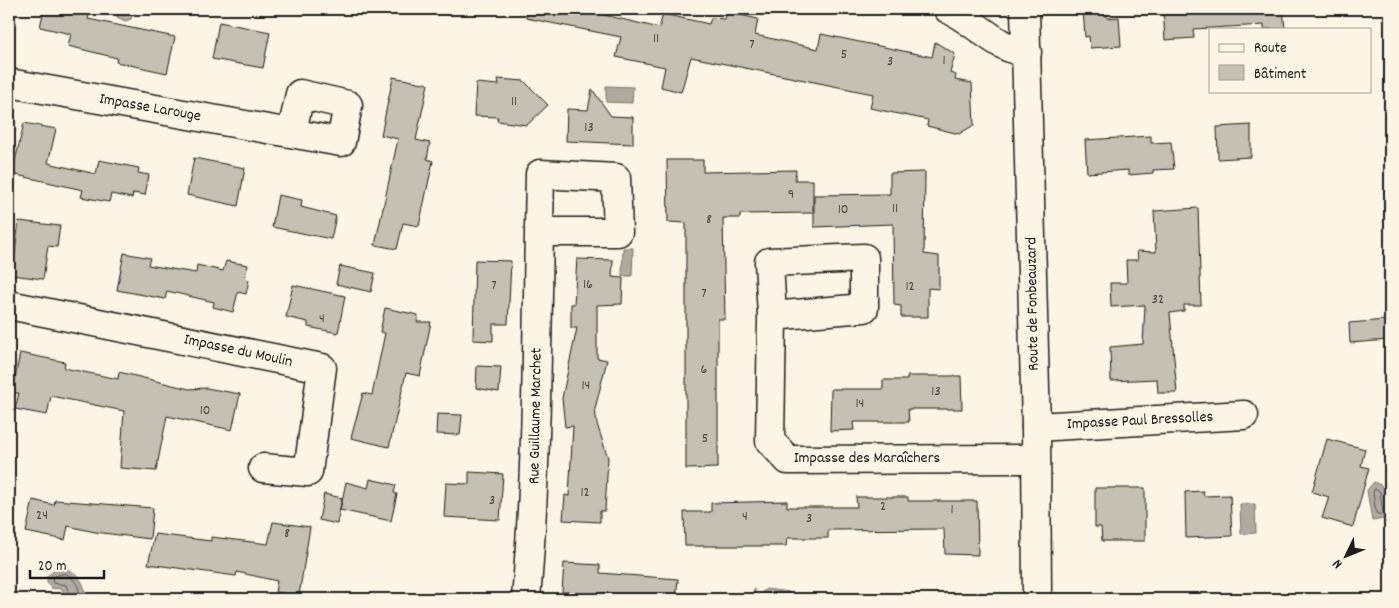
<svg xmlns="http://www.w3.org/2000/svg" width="1399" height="608" font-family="Dekko,sans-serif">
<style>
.water{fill:#b0aba1;stroke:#75726c}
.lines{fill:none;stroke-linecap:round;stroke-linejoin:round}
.shore{stroke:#575551;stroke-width:1}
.building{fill:#c4c0b3;stroke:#1c1c1c}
.minor-casing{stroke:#1c1c1c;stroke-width:31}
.tertiary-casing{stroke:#1c1c1c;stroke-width:31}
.minor{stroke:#fcf5e5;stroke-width:28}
.tertiary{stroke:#fcf5e5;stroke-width:28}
.labels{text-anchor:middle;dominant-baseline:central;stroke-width:5;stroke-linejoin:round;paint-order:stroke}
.number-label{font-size:14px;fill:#464542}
.street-label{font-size:16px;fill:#1c1c1c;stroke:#fcf5e5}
</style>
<rect width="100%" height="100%" fill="#fcf5e5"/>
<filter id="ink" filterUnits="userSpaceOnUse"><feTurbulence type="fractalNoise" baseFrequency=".02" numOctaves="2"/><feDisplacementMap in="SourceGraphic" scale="10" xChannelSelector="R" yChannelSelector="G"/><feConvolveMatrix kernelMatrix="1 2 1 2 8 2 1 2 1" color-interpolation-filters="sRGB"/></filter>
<g filter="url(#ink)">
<path class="water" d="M116 9H135L131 19 125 21 117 17Z
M606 86 633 87 632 103 606 102Z
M623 248H633L632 276H622Z
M1374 482 1384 487 1389 518 1372 521 1367 490Z
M1240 504H1255L1256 533 1241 534Z
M58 568C75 568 88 583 84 599H66L62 589 51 588 47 583V576Z
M755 589V594L759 595 766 589 789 592 794 599H748Z"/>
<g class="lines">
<path class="shore" d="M1375 489 1380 492 1383 512 1381 515 1376 513 1373 493Z
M71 599 66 585 53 583 52 577 65 573C75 579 81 587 79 599"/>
</g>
<path class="building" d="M44 9H91L88 19 175 37 167 73 116 62 117 58 68 46 71 34 40 27Z
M527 9H597L596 13 659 28 663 14 709 24 711 18 725 19 727 12 758 19 755 35 818 49 821 34 932 57 935 42 955 54 950 73 956 75 955 80 972 83 974 125 959 134 927 126 928 120 870 108 873 94 691 57 681 92 661 87 665 67 616 57 621 37 526 18Z
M1083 9H1106L1107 18 1119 17 1121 46 1090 48 1089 36 1085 37Z
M1163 9H1283L1285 29H1264V25L1193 29 1194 38 1165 40Z
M219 22 270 32 263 68 212 59Z
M393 77 428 84 416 140 430 143 427 159 433 161 419 226 403 223 397 249 375 245 398 139 381 135Z
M498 79 524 81 548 105 527 125 497 121 498 117 474 116 476 83 499 85Z
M592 89 611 116 633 117V144L566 141 567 109 588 110Z
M24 123 56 129 48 163 96 174 99 160 139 168 138 173 149 175 145 195 133 193 132 198 111 194 109 202 81 197 83 190 12 174Z
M1251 125V157L1218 159 1217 127Z
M1151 136V143L1171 142 1174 169 1153 170V173L1128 175V170L1087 173 1085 140Z
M194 158 245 168 238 206 187 195Z
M667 160H703V172L796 170 795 180H813V213L740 214V218H723L725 319H718V468L686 469V223L668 222Z
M925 172 924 254 939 256V289L928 288V317H901V306L894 305 893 224 814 227V195L890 194V173Z
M278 195 302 200 301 207 336 216 331 239 272 227Z
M1198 208 1201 305H1184V311L1170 313 1177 393H1158L1157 379 1111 381 1110 347 1143 344 1145 305 1111 307 1110 283H1127L1126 260H1138L1137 251 1156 252 1154 211Z
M19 221 60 226 57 247 48 246 43 279 12 275Z
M124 253 150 258 148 265 196 273 197 265 223 271 226 261 248 265 245 276 249 280 246 294 238 292 233 312 213 307 214 302 167 291 165 299 117 290Z
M577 259 613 260 612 277 623 278 622 304 597 305V358L607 360 595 409 597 424 608 458 605 511H600V522L563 520 565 495 569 496 573 426 565 427 562 398 577 328H571V304H574Z
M475 260 511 261 508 324H493V341L473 340Z
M340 266 375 273 371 292 336 284Z
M293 285 345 296 338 333 308 327V322L286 317Z
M385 308 418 315 417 322H431L420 376 406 373 389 447 351 438 363 393 372 395 385 333 380 332Z
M1386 320 1388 340 1350 343 1349 323Z
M20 353 65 362 64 368 118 379 119 372 189 389 206 388 240 394 232 430 167 416 156 471 120 468 124 411 51 396 47 415 15 409 19 393H12Z
M477 366 501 367 499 392 476 388Z
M907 376H961L962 409H908L909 422H853L854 430 830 431 831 389H883V380H907Z
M437 414 462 415 460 435 436 434Z
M1327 439 1365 449 1361 466 1369 468 1353 527 1322 518 1329 497 1312 492Z
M469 472 503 474 500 520 444 517 446 483 469 484Z
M370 479 396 485 394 493 397 494 391 521 340 510 346 482 368 488Z
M1095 488H1145V541H1102L1101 527H1095Z
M1203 491 1204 496 1230 495 1232 536 1186 538 1185 492Z
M324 494 342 498 337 524 319 520Z
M856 497H908V501H977L978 555 945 554 944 529 828 530V538H787L786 546H685L684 512H711V503L787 501V507H857Z
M33 500 54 505 55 500 153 508 150 539 95 532 68 526 65 540 26 532Z
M273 522 310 527 299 595 275 592 277 581 237 572 236 576 148 564 155 534 211 541V537L268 544Z
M564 563 600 565V573L678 579 676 599 601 593V599H568L569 592H562Z"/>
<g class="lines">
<defs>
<path id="minor" d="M948 9C974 20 999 51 1027 52
M9 83 341 142 348 105 300 94 292 132
M9 305 322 368 308 472 263 468
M772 316 864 308V258L769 262 772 316 770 441 788 460 1035 459
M1036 427 1244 415
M526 599C538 458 537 316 540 174L616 178 618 232H539"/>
<path id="tertiary" d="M1025 9 1036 427 1037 599"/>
</defs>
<use href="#minor" class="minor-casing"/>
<use href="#tertiary" class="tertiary-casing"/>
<use href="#minor" class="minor"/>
<use href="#tertiary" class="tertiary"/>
</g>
</g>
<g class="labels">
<g class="number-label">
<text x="656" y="39">11</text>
<text x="752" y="45">7</text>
<text x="844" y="55">5</text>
<text x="944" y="61">1</text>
<text x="890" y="62">3</text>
<text x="514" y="102">11</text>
<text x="589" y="128">13</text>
<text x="791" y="195">9</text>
<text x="895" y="209">11</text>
<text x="843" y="210">10</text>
<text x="709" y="220">8</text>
<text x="588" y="285">16</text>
<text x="494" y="286">7</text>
<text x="910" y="287">12</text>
<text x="704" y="294">7</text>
<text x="1158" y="300">32</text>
<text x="322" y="319">4</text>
<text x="704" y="370">6</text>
<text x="586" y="386">14</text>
<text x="936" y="392">13</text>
<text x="860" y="404">14</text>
<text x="205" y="411">10</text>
<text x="705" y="439">5</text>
<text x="585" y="493">12</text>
<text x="492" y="501">3</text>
<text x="883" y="507">2</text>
<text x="952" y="510">1</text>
<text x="42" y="516">24</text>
<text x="745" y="517">4</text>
<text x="809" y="519">3</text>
<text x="287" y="534">8</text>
</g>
<g class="street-label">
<text transform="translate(150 108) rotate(10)">Impasse Larouge</text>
<text transform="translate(1033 304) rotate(-91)">Route de Fonbeauzard</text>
<text transform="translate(238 351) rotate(12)">Impasse du Moulin</text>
<text transform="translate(536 416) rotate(-89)">Rue Guillaume Marchet</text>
<text transform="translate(1140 421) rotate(-3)">Impasse Paul Bressolles</text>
<text x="867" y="458">Impasse des Maraîchers</text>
</g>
</g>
<rect width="1399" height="608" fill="none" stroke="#fcf5e5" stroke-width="30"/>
<rect x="15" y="15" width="1369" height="578" fill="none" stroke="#1c1c1c" stroke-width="2" filter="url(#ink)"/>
<rect x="1209" y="28" width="162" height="65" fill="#fcf5e5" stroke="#a29e95"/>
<rect x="1219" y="44" width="25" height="8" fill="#fcf5e5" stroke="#a29e95"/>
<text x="1254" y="52" font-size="15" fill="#1c1c1c">Route</text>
<rect x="1219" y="65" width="25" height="15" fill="#c4c0b3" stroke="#a29e95"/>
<text x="1254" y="78" font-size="15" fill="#1c1c1c">Bâtiment</text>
<g transform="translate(1346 556) rotate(227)" stroke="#fcf5e5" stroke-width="4" paint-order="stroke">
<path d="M0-4L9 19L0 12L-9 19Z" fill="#1c1c1c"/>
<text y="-8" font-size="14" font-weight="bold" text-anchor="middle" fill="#1c1c1c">N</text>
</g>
<path d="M30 570v8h74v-8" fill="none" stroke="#1c1c1c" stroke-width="2.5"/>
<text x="38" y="570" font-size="15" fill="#1c1c1c" stroke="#fcf5e5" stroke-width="4" paint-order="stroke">20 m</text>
</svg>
